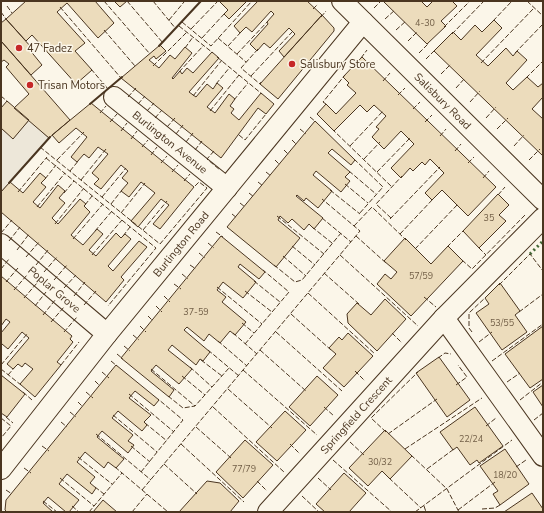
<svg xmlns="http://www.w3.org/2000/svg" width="544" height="513" font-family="'Nunito Sans',sans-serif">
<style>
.parking{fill:#ede7d9;stroke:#887966}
.building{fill:#ecdcbc;stroke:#4a3520}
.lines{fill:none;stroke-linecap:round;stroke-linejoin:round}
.street-casing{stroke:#4a3520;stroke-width:22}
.street{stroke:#fbf6e9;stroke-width:20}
.hedge{stroke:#436837;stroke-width:3;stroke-dasharray:2 3;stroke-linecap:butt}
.fence{stroke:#4a3520;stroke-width:1;stroke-dasharray:5 2;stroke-linecap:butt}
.wall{stroke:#4a3520;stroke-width:2}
.poi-dot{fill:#c62828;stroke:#fbf6e9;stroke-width:1.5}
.labels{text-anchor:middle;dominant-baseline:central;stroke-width:3;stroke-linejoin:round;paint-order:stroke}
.number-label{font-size:9px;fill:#725f47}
.poi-label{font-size:11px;fill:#4a3520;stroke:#fbf6e9;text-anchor:start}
.street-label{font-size:11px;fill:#4a3520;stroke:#fbf6e9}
</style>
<rect width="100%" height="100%" fill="#fbf6e9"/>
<path class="parking" d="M29 120 49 138 1 192V128L13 138Z"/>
<path class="building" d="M26 1H95L114 23 98 38 67 3 57 12 85 43 75 51 92 70 76 84 32 35 26 41 6 19Z
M114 1H127L120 7Z
M221 1H247L229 19 224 14 228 10 220 2Z
M258 1H307L322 15 284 57 279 51 295 34 289 28 270 48 264 43 257 51 250 44 268 24 267 22 274 14 271 11 252 32 246 27 240 33 234 26Z
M383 1H421L427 7 433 1H452L457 6 441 21 446 26 427 44Z
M322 15 334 28V31L278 99 260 84Z
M6 19 31 47 29 49 42 65 31 75 1 41V23Z
M494 20 502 28 476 55 488 66 506 48 513 56 517 51 527 60 506 83 513 90 527 77 538 87 543 83V97L532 109 543 119V156L434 51 453 32 461 40 475 25 482 32Z
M1 41 70 120 49 138 14 108 29 94 6 67 9 64 4 60 1 62Z
M160 45 166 51 156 59 154 56 149 60 159 68 170 55 175 59 185 47 192 53 172 78 173 79 180 71 182 74 187 68 193 73 212 52 219 58 189 92 196 97 207 84 213 89 217 83 223 88 207 107 215 113 229 94 235 99 230 106 234 109 231 113 239 120 261 93 274 104 266 114 258 108 221 158 121 78Z
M362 57 496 187 468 216 442 190 432 200 425 193 444 173 430 159 425 165 422 162 413 171 410 168 401 178 391 168 414 144 401 131 384 149 372 137 379 129 376 127 386 116 374 105 367 112 360 105 334 131 317 114 326 104 336 114 356 93 347 85 349 83 343 77Z
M7 101 29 120 13 139 1 128V108Z
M91 103 194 187 160 229 153 224 169 205 161 199 138 227 131 221 155 193 141 182 129 197 121 191 128 183 122 178 128 171 121 165 101 189 94 184 99 179 92 173 108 154 98 147 89 158 84 154 77 162 71 157 87 137 76 128 59 143 52 135Z
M315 121 355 160 351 165 332 149 328 153 350 172 345 177 350 181 341 192 316 171 313 175 332 191 318 208 306 198 304 201 297 195 296 196 323 218 314 229 309 224 304 230 292 219 288 223 280 216 278 220 300 238 276 267 227 227Z
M40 173 46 178 41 183 46 187 33 202 40 208 58 185 65 191 59 198 65 203 52 218 58 224 80 199 86 204 84 206 90 212 71 235 83 245 97 229 103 234 89 250 96 256 116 233 121 238 125 234 131 239 108 266 113 271 139 241 147 247 121 277 124 280 106 302 1 212V192L10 182 23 193Z
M498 194 509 205 499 215 506 221 479 248 463 231Z
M221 236 265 272 259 279 240 264 238 267 256 282 243 298 223 282 217 290 226 297 222 302 246 322 235 335 230 331 220 343 209 334 204 341 187 327 184 330 210 352 203 361 200 359 196 365 172 345 168 350 192 369 179 384 156 365 151 371 174 390 169 397 121 358Z
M405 238 431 264 448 246 463 261 411 316 377 284 385 274 391 279 397 272 384 261Z
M1 276 72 336 70 339 73 342 57 362 61 365 35 397 20 384 33 369 25 363 22 367 18 364 13 369 7 364 29 338 22 332 8 349 2 344 1 346V333L10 322 6 319 1 326Z
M500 283 520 311 515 315 527 332 502 350 476 313 489 304 485 298Z
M385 299 406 319 377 351 348 323 347 314 357 303 371 315Z
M543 326V379L530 388 505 354Z
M348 333 373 356 344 387 323 368 336 354 329 348 339 337 342 340Z
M439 357 470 400 447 417 416 373Z
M116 365 159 400 154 406 135 391 129 398 151 415 144 422 147 425 142 431 118 411 112 418 133 435 128 441 134 445 128 453 102 431 97 437 124 459 116 468 108 462 104 468 85 452 77 462 95 477 90 483 96 488 92 494 67 474 59 484 79 500 69 512H66L48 497 43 503 53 512H7L5 510 6 500Z
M1 375 25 394 7 417 1 413Z
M317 376 338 395 310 426 289 407Z
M543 385V407L533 392Z
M475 407 503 446 479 463 477 460 470 465 457 447 453 450 440 432Z
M285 411 306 430 277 461 256 442Z
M385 430 412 456 390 479 382 471 368 486 349 468Z
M245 440 273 465 243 498 216 472Z
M505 449 529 484 500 505 493 494 498 491 480 466Z
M344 473 366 493 349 512H325L316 504Z
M207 481 220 483 239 501 230 512H179Z
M532 493 543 509V512H504Z
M103 500 117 512H93Z"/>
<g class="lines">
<defs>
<g id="street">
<path id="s1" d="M342 1 543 200"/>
<path id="s2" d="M114 97 227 188"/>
<path id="s3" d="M1 244 107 334"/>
<path d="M444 318 543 456"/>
<path id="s4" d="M1 469 107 334 363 22"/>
<path id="s5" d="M268 512 444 318 543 218"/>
</g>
</defs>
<use href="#street" class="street-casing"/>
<use href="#street" class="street"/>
<path class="hedge" d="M530 254 543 241"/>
<path class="fence" d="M104 1 150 54
M127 1 163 43
M153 1 176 29
M527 1 543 16
M542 1 543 2
M7 6 12 13
M60 7 121 78
M374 8 381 1
M313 9 318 4
M1 12 6 19
M321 17 326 11
M385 19 395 10
M169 20 184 2 183 1
M493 21 512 1
M182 22 211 46 252 1
M179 26 213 53
M444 27 470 1
M191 29 218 1
M104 30 135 66
M396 30 406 21
M452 34 484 1
M202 38 225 13
M218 38 246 62
M408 41 417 32
M228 46 241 32
M185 48 193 37
M258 49 241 68 260 84 261 82
M419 53 429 43
M515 53 543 24
M237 54 268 21
M217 57 262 94
M361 58 367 50
M426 59 436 49
M481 63 534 8
M153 66 187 32
M91 69 108 89
M179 72 204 45
M441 74 451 64
M251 76 293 31
M526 78 543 61
M383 81 390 73
M216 84 230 67
M456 88 465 78
M398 95 405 88
M1 96 8 102
M193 96 222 60
M128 97 136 88
M234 100 248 83
M470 102 480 91
M138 104 145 96
M326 104 323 102 345 75
M413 109 420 102
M147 111 154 103
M210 111 239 75
M100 113 106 106
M310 117 316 122
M155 118 162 110
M486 118 496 107
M110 122 117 114
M425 122 432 115
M167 127 175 118
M300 129 306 134
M332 129 392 187
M497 129 508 118
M121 131 127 123
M176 134 183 125
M239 135 245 140 266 114
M440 136 446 129
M131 139 137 131
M292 140 297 145
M186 142 193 133
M350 146 383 111
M514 146 524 135
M40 147 160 244 207 188 199 182 194 187
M142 147 148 140
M195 150 202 141
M284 150 289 155
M214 151 207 159 220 170
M455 151 461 144
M151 155 157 147
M46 158 156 248 108 306
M354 159 383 187 359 214
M364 159 380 142
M57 160 84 132
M275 160 280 165
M529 160 540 149
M161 163 167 156
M468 163 474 157
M70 171 79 160
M349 171 376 194
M172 172 178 165
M266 172 271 176
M377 172 410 138
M483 178 489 171
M45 179 56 165
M81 180 106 149
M184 181 190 174
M258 182 263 186
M345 184 368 203
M330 190 360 214
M18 192 47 157
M64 193 74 181
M249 193 254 197
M498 195 505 187
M102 197 126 168
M240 203 245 207
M111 204 122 190
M85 205 92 196
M37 207 65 173
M121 213 145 183
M232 214 237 218
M277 216 324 254
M322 218 351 242
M391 218 376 204 402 176
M390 219 440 167
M55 224 84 188
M354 226 372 207 406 240
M312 227 332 243
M143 230 167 201
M95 231 112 211
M216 232 223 237
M1 233 12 220
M400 234 433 199
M123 236 130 227
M356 236 386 263
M73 239 103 204
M9 241 20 227
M208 243 214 248
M292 246 315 265
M447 247 464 230
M479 248 486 255
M415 249 458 204
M17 250 29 234
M199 253 205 258
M92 255 122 220
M340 255 418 326
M283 256 306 276
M26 257 39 242
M462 260 472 269 526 214
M36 265 48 250
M190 265 196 269
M274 265 295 282 302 280 341 233
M1 269 9 259
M44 272 57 257
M324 273 359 304
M182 274 188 279
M54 280 67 265
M254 281 280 302
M6 282 18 268
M174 284 181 289
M499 285 530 254 543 271
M217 287 262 324
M64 288 76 275
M14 290 27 275
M245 291 272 312
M308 293 375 354
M74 296 85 282
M164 296 170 302
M424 297 436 307
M24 298 37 283
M84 305 96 291
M35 306 46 292
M156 306 162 312
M519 312 543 294
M291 314 331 350
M43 315 56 299
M148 316 153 321
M51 322 64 307
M242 323 254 333
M140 326 146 332
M64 332 77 317
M276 332 342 391
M472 332 469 328V313L486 297
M233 333 257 354
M392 333 402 343
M133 335 139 340
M218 341 247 366
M479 342 492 332
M245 344 289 292 263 270
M124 346 130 351
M208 350 239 376
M260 350 306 391
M117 354 123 359
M438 358 445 353 451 354
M201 360 222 376
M111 361 117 366
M492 361 543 324
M1 365 27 334
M61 365 79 342
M190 367 212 387
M1 369 21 385
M151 369 195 406
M243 370 317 435
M355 371 365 381
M102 372 109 378
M8 375 15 367
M182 376 205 395
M95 381 100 386
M507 382 520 373
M456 385 467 377 458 365
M228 389 272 428
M23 392 32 400
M86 392 93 398
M129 394 174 432
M168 396 183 408 195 406 229 368
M520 400 543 382
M78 402 83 407
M213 407 284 472
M324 407 334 416
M70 412 76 417
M113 415 157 452
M6 417 13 423
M1 418 11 426 1 438
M534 420 543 413
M61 422 67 427
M145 423 167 441
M486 426 496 418
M196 427 231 458
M386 432 371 418 418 372
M96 434 151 480
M388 434 437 399
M350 442 364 455
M181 444 244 502
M290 444 300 454
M42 446 49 451
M131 446 150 462
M405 449 482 398
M411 455 447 489 459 512
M78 457 112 484
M333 460 392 512
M164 464 197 494
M115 467 168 512
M516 467 526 460
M24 468 31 473
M427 469 454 449
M141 472 183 420 158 399
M60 478 94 506
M318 478 331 490
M389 478 421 508
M257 481 267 491
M95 487 104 494
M6 490 12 494
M142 490 360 231 322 199
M302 496 319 512
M43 501 57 512
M72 506 79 512
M424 506 426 512
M482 509 495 508 500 505
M458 510 495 482
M89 512 122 473
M132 512 147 494
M415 512 512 440"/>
<path class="wall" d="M159 46 201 1
M90 104 122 77
M9 183 50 137"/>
</g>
<g class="poi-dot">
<circle cx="19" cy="48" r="4"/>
<circle cx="292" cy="64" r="4"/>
<circle cx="30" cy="85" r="4"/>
</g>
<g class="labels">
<g class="number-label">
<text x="425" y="23">4-30</text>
<text x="489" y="218">35</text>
<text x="421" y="276">57/59</text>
<text x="196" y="312">37-59</text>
<text x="502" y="323">53/55</text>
<text x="471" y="439">22/24</text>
<text x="380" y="462">30/32</text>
<text x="244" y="469">77/79</text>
<text x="505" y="475">18/20</text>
</g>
<g class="poi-label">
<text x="27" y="48">47 Fadez</text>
<text x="300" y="64">Salisbury Store</text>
<text x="38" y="85">Trisan Motors</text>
</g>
<g class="street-label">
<text stroke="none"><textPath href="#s1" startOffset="142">Salisbury Road</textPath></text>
<text stroke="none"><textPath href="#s2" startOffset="72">Burlington Avenue</textPath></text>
<text stroke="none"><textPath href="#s4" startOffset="288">Burlington Road</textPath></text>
<text stroke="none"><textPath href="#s3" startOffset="70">Poplar Grove</textPath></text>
<text stroke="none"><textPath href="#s5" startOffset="131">Springfield Crescent</textPath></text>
</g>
</g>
<rect width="544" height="513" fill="none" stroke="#4a3520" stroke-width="4"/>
</svg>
